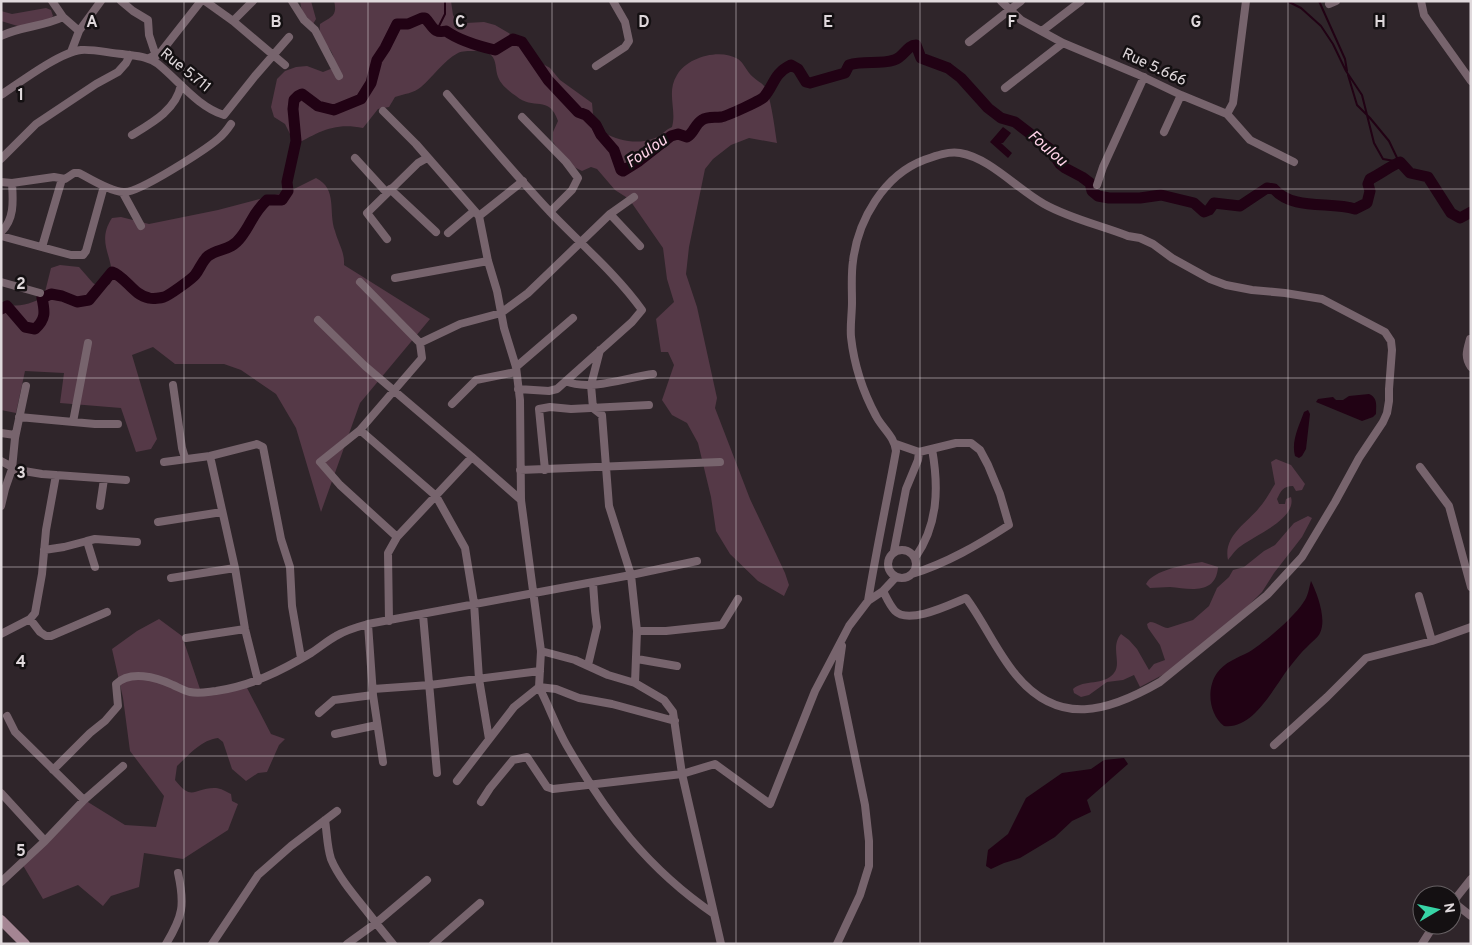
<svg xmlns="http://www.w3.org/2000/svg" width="1472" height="945" font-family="Overpass,sans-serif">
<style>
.green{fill:#553947}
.water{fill:#210214}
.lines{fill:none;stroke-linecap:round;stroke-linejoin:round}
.stream{stroke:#210214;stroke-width:2}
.river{stroke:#210214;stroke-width:11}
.minor{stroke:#77646d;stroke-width:8}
.secondary{stroke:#a48593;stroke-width:10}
.grid{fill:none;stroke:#e0d9dc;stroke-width:1;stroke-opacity:0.55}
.labels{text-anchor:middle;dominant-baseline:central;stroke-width:5;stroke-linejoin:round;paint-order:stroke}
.street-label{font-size:15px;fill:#e0d9dc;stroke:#141012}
.water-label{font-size:16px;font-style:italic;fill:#fed2e7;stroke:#141012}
.grid-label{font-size:16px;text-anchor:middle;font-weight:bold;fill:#e0d9dc;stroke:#141012;stroke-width:5;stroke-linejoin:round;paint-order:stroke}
</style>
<rect width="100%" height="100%" fill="#2f252a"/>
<path class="green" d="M300 1H311L316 19 313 24 302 12Z
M334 1H451L453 15 456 20 466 23 484 22 495 25 517 38 523 44 527 55 550 68 560 80 592 103 593 114 604 133C620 141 638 145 655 138 662 135 665 130 672 127 677 110 666 92 677 75 687 57 720 48 738 59 744 63 747 72 753 77 756 80 762 83 765 87 771 97 775 130 777 143L749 138 731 145 713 159 705 169 689 247 686 274 697 307 717 398 715 408 750 499 785 573 789 585 784 596 758 581 730 554 716 531 711 497 698 443 687 423 672 415 662 400 674 365 668 352H661L656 319 674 302 667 279 663 248 629 199 615 190 597 169 591 167 582 171 570 165 553 142V132L558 121C549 94 533 111 516 96 509 91 501 85 498 77 495 69 497 61 491 55 485 50 480 50 473 51 469 51 462 51 458 53 443 61 433 77 421 87 414 93 404 94 395 97L389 107 378 109 363 128C332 122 318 133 291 147L293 140 285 124 274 117 271 107 277 79 285 71 296 67 307 66 323 72 333 68C339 47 317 46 320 24 331 17 338 16 334 1Z
M46 8 51 10 53 16 49 20 21 27 1 21V11L12 14Z
M316 178C338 189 328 212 335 231 338 243 345 252 344 265L430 319 360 403 321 512 296 428 276 394 241 370 224 364H175L153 347 132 355 157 439 151 449 136 452 121 408 60 403 64 373 25 371 16 413 1 410V305C16 307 32 305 44 296L51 268 60 265 79 267 93 283 101 288 110 284C118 260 94 245 112 218L121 217 149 224 218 210 290 191Z
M1276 459 1291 465 1305 484 1302 490 1296 491 1293 486C1283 486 1281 491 1277 499L1279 504H1285L1286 499 1291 497C1297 519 1255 535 1241 546 1236 549 1232 555 1228 560 1223 536 1246 524 1259 508 1265 501 1270 492 1275 484L1271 462Z
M1308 516 1312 518 1302 537 1274 573 1262 592 1223 631 1170 671 1140 687 1134 675 1123 680 1107 682 1089 695 1081 697 1074 693 1073 689C1084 679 1104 686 1114 673 1122 663 1110 647 1121 634L1129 640 1137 649 1149 670 1154 664 1165 660 1160 645 1148 628 1147 624 1150 622C1157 622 1162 628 1168 628L1193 620 1209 606 1217 588 1229 577 1233 570 1244 567 1264 551 1275 545 1294 523Z
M1202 562 1218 567C1216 595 1190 589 1170 587 1163 587 1156 588 1150 588L1146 584C1153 570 1187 564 1202 562Z
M159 619 182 636 200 689 246 686 271 734 285 739 279 745 267 772 258 773 246 781 232 769 223 742 218 738C201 740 189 755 177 766L175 780C193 803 194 787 216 788 220 788 227 792 231 794L232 801 238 804 228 830 183 859 144 853 139 887 111 896 103 906 78 885 43 899 21 862 83 799 125 825 156 827 164 796 130 751 123 698 112 649 137 631Z"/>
<path class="water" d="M1003 127 1011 133 1003 143H1001L1012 153 1008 158 990 142Z
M1369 394C1378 398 1376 405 1376 414L1373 417 1362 421 1316 402 1318 399 1333 397 1336 400H1343L1349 396Z
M1308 410 1310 414 1306 449 1302 456 1299 458 1295 456C1291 441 1299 426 1304 412Z
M1311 581C1317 593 1327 619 1320 633 1318 638 1311 642 1307 647 1301 652 1297 658 1292 664 1275 684 1255 730 1224 726 1209 714 1206 689 1217 673 1225 662 1237 658 1249 652 1264 643 1293 618 1303 603 1308 597 1309 588 1311 581Z
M1124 758 1128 764 1087 800 1091 812 1072 821 1055 837 1020 858 1004 863 991 869 986 866 988 850 1008 834 1026 798 1062 773 1091 769 1104 760Z"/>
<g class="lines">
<path class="stream" d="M1287 1 1301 8 1321 26 1333 44 1346 71 1362 95 1374 143 1383 159 1400 162
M1319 1 1345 59 1347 71
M441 32 439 26 445 14V1
M1348 75 1357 105 1370 118 1389 141 1399 162"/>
<path class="river" d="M1 309 7 306 25 327 35 329C46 319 45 312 42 298L51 294 62 296 77 302 89 300 112 272C126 277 133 295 149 298 153 299 161 298 164 297 168 296 192 279 195 275 200 269 202 261 208 256 219 248 231 251 241 237 252 223 252 214 267 200H282L288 191 287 182 296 141 293 109 294 100 298 96 302 94 318 106 334 110 361 99 371 83 377 60 385 48 397 24H408L422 18H425C433 26 433 34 446 31 460 41 478 46 495 50L513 39 522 42 548 80 578 112 586 115 596 125 601 135 614 150 621 170 623 171 639 161 671 136 678 134 687 137C694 133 695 124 702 120 708 116 715 118 721 117 727 116 760 101 764 97 775 84 773 74 791 65L798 69 806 82 810 83 845 73 849 65C864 60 879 65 894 60 904 57 907 45 916 45L921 58 948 68 961 78 988 108 1001 118 1015 122 1050 149 1060 164 1065 168 1082 177 1090 183 1092 191 1098 196 1109 198H1140L1161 195 1194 203 1204 212 1209 210 1214 203 1240 206 1267 188 1274 189C1293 211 1330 201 1355 209L1367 203 1370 191 1368 184 1370 179C1380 174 1389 167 1400 162L1410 173 1428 177 1451 213 1460 218 1471 212"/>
<path class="minor" d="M52 1 63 17 79 31
M121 1 133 11 148 20 149 35 156 56
M205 1 233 21 285 65
M292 1 304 20 315 30 339 76
M1001 1 1021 20 1063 43 1137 74 1181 95 1227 114 1250 140 1294 162
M1421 1 1424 15 1471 81
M1329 4 1336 1
M233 21 253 1
M1042 31 1081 1
M1 36C21 26 43 27 63 17
M969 42 1021 1
M71 52 79 31 101 1
M149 58 161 52 201 1
M596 66 625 47 629 41 625 22 613 1
M1005 88 1063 43
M447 94C482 135 516 176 553 215 583 246 617 275 642 310L632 322 557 389 549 391 518 389
M1 95C19 83 60 52 81 50 94 49 109 53 122 54 135 56 148 56 158 64 179 81 198 107 224 115L255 76 289 37
M383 111 416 144 479 216 488 261 497 291 504 328 516 367 520 400 521 500 541 651 539 687 514 707 457 781
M1227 114 1233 103 1246 1
M522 117 566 162 578 178 572 190 550 212
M1164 132 1181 95
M132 135C152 123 176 110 181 85
M355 158 387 193
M1 159 36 124 96 84 118 72 126 63 130 55
M1 182 12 183 54 177 65 179 74 173H79C90 179 113 193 125 192 140 192 205 150 218 139 223 135 227 130 231 124
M1097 185 1103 167 1144 77
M390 189 436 232
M123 193 141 226
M610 214 634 197
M479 216 523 181
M1 232C15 219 13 200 12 183
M448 233 474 211
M1 236 71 255H83L86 251 104 186
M387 239 367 213 418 163 427 158
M42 247 62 179
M395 278 488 261
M1 282 40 293
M360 282 420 343 460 324 501 313 528 293 610 214 640 246
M318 320 365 366 472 457 521 500
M1470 339C1467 350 1464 357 1471 367
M516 367 573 318
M566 381C589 392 629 377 653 374
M173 385 182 448 185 458
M452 404 476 380 516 372
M19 417 95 424H118
M73 422 88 343
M360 430 436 496 465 548 474 603 479 679 489 739
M1 433 15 435
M896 444 919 452 956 443H971L980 450 988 465 1000 494 1009 525C978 545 947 563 912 574
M210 456 235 568 245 629 258 681
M1 461 12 467
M164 462 210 456 257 444 263 447 281 539 290 567 292 606 301 658
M1420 467 1449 506 1471 587
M12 469 42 474 126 480
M520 470 720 462
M545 470 539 409 550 407 571 409 649 405
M1 506 5 489 12 469 15 438 26 386
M100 506 104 479
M158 522 222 512
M397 537 340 485 320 462 360 430 422 358 420 343
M87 541 95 539 137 542
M888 564a14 14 0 1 1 28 0a14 14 0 1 1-28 0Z
M44 550 64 547 87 541 95 567
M894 551 906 489 918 460 919 452
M915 558C938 525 939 488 932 449
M171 578 235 568
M1419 596 1432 641
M868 601C876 551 887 501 896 451 895 437 882 428 876 416 863 392 854 364 851 337 850 325 852 314 852 302 852 289 851 274 853 261 858 220 884 175 924 160 935 156 948 151 960 153 990 158 1017 189 1044 204 1071 219 1100 225 1128 236L1140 238 1153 244 1172 258 1210 279 1226 285 1252 290 1285 293 1322 299 1385 332 1391 341 1392 350 1389 389V401L1387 413 1383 422 1359 458 1335 502 1302 557 1267 595 1160 682C1108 712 1059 727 1016 675 996 651 984 622 966 598 951 604 909 625 895 611 890 606 886 597 883 591
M423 615 437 773
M30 619 40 632 46 636H51L107 612
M389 621 388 553 397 537 472 457
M368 624 373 695 383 762
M637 631H666L722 625 738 599
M1 634 30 619 35 613 42 574 46 530 56 475
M186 638 245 629
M541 651 575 660 608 675 635 683
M637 659 677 666
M588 665 597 627 595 611 593 583
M539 687C549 706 556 727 567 746 607 815 648 869 714 914
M539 687 556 689 579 698 612 704 675 721
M373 689 430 685 540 671
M319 713 334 700 373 695
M7 716 15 732 84 800
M335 734 377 725
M1274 745 1327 697 1366 658 1432 641 1471 627
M53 770 90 733 105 721 118 706 116 684C130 670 156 677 173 685 178 687 184 691 190 692 199 694 207 692 216 691 251 686 281 671 311 653 319 648 327 641 336 636 346 630 357 627 368 624L631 575 609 506 602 415 593 408 591 385 600 350
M1 793 45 841
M481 802 490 788 513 760 527 757 547 787 553 789 682 774 673 712 664 700 635 683 637 631 631 575 697 561
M325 820C327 833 327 847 331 859 340 881 362 904 376 923L427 880
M1 882 45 841 84 800 123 766
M1453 902 1471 916
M1452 903 1471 879
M166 944C183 916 185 905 178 873
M212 944 258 875 291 846 337 811
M347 944 376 923 393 944
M433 944 480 903
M721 944 682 774 715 764 770 804 815 691 849 626 868 601 883 591 896 577
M837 944 860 895 869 866V841L865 805 838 674 842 646
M1422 944 1434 925"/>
<path class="secondary" d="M1 920 25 944"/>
</g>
<path class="grid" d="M184 1V944M368 1V944M552 1V944M736 1V944M920 1V944M1104 1V944M1288 1V944M1 189H1471M1 378H1471M1 567H1471M1 756H1471"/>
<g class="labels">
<g class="street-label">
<text transform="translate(1154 68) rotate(25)">Rue 5.666</text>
<text transform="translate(185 71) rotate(39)">Rue 5.711</text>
</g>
<g class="water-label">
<text transform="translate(1047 149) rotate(41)">Foulou</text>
<text transform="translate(647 152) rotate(-34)">Foulou</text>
</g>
</g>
<g class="grid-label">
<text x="92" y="27">A</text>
<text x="276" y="27">B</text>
<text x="460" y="27">C</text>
<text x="644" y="27">D</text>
<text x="828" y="27">E</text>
<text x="1012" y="27">F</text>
<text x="1196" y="27">G</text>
<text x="1380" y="27">H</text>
<text x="21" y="100">1</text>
<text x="21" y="289">2</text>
<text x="21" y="478">3</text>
<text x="21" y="667">4</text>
<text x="21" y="856">5</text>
</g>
<rect width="1472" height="945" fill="none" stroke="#e0d9dc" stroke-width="5"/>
<g transform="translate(1437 910) rotate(81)"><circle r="24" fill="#141012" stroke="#666063"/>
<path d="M0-4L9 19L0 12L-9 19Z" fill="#37d4a6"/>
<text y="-8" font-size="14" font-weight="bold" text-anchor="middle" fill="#e0d9dc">N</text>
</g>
</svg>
